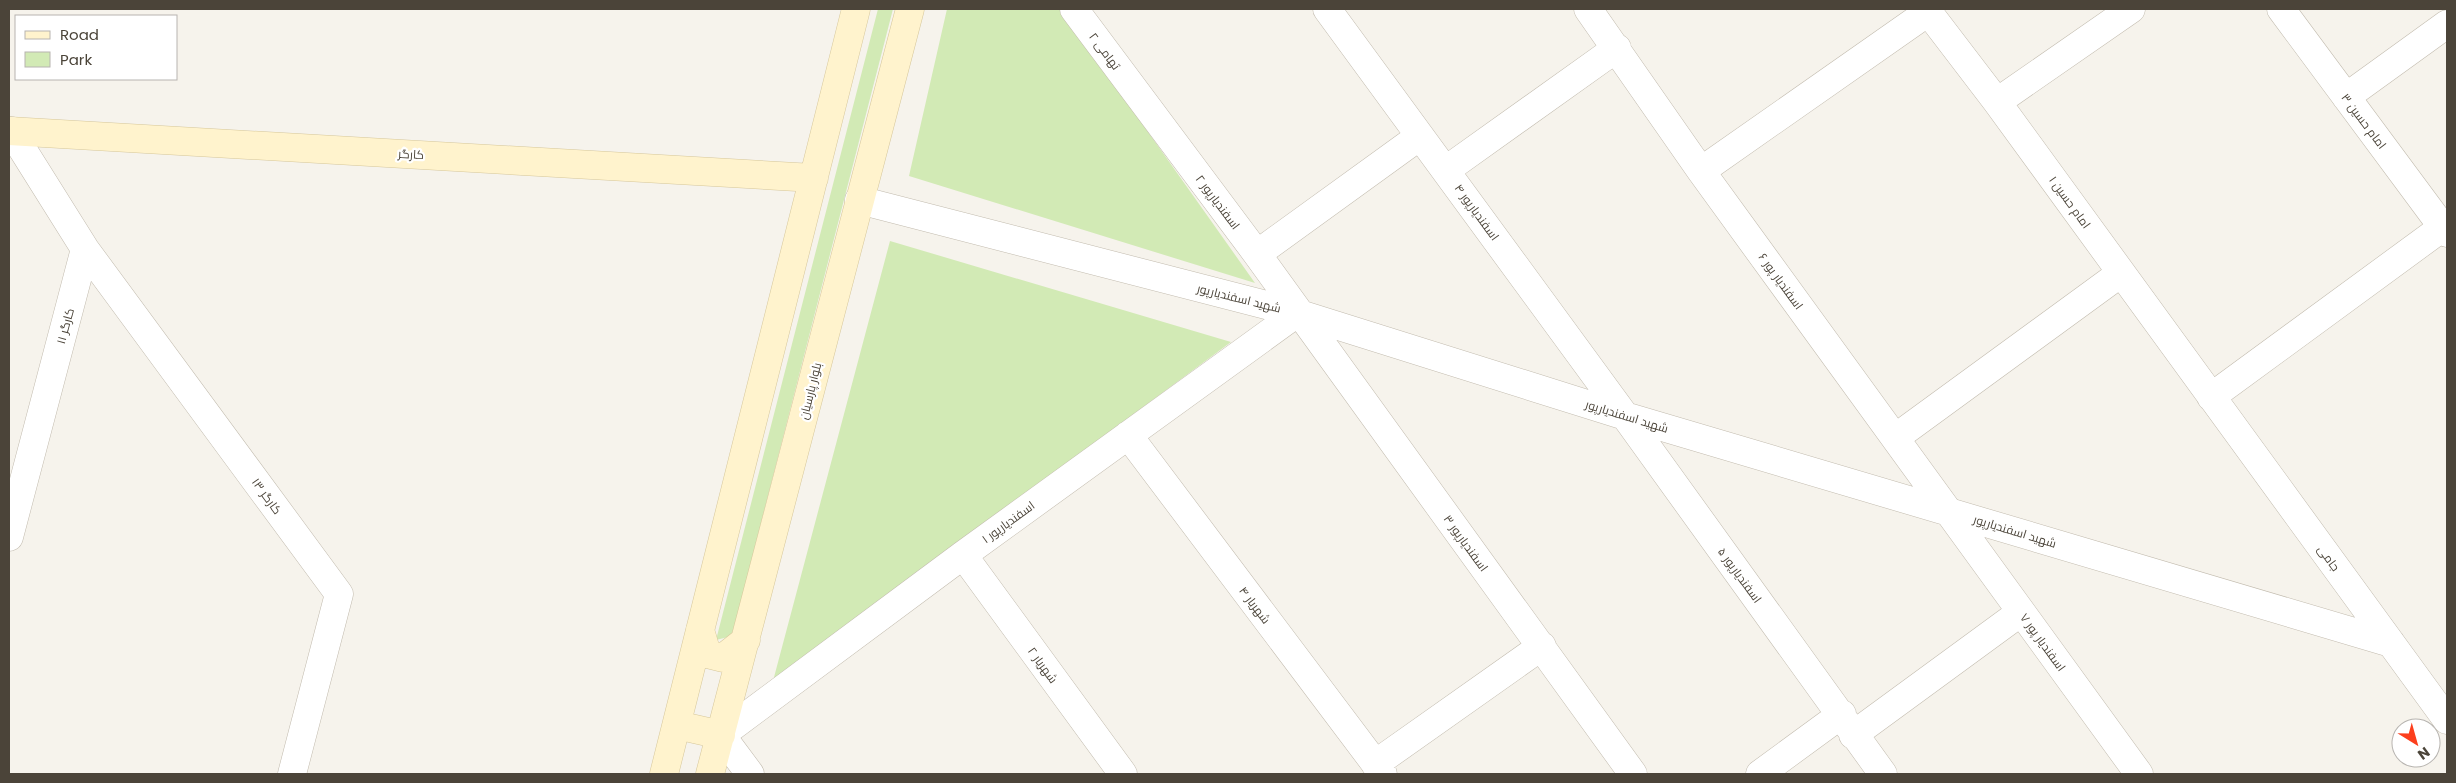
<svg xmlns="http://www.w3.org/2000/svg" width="2456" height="783" font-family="Poppins,Cairo,sans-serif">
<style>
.green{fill:#d2eab5}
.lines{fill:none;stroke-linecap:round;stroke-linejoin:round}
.street-casing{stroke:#c2bbae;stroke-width:29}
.secondary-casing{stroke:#d6c79b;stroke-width:29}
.street{stroke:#fff;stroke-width:28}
.secondary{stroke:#fff3cd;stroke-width:28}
.labels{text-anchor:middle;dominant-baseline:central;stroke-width:4.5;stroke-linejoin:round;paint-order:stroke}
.street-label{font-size:12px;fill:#4b4439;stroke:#fff}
</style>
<rect width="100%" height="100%" fill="#f6f3ec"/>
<path class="green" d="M878 9H893L732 636 716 640Z
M947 9H1061L1255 283 909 176Z
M890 241 1231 342 773 681Z"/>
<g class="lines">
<defs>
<path id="street" d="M1074 9 1257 254 1633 774
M1327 9 1625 416 1883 774
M1588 9 1701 171 2139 774
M1926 9 1997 102 2447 720
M2281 9 2447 233
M2346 97 2447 24
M1997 102 2131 9
M1446 170 1617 48
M1701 171 1928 12
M859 200 1297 313 1625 416 2391 643
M85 249 339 594 292 774
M1257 254 1420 136
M2211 397 2443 227
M1128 435 1383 774
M1895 438 2121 273
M9 537 85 249 11 131
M963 555 1123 774
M1853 735 2021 612
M1375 764 1542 646
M750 774 721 735 963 555 1297 313
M1760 774 1842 714"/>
<path id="secondary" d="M9 131 814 178
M700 630 707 654 723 658 746 640
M677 725 721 735
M664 774 856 9
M710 774 910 9"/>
</defs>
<use href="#street" class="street-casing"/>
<use href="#secondary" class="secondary-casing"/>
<use href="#street" class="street"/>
<use href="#secondary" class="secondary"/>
</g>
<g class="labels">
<g class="street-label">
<text transform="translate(1105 51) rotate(53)">تهامی ۲</text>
<text transform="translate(2364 121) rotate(53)">امام حسین ۳</text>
<text transform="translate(411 154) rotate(3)">کارگر</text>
<text transform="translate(1218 202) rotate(53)">اسفندیارپور ۲</text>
<text transform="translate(2070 202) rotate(54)">امام حسین ۱</text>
<text transform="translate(1477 212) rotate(54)">اسفندیارپور ۴</text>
<text transform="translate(1781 281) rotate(54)">اسفندیار پور ۶</text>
<text transform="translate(1239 298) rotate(14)">شهید اسفندیارپور</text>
<text transform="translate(65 326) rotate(-75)">کارگر ۱۱</text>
<text transform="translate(810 391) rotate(-76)">بلوار پارسیان</text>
<text transform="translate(1627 416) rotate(17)">شهید اسفندیارپور</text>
<text transform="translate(267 496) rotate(54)">کارگر ۱۳</text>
<text transform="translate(1008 522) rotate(-36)">اسفندیارپور ۱</text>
<text transform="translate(2015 531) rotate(17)">شهید اسفندیارپور</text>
<text transform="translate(1466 543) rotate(54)">اسفندیارپور ۳</text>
<text transform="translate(2329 558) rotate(54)">جامی</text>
<text transform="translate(1740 575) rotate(54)">اسفندیارپور ۵</text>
<text transform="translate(1255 605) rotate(53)">شهریار ۴</text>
<text transform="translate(2043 642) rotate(54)">اسفندیار پور ۷</text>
<text transform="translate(1043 665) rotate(54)">شهریار ۲</text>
</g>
</g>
<rect width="2456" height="783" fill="none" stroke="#4b4439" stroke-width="20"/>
<rect x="15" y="15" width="162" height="65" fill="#ffffff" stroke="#b7b4b0"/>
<rect x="25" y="31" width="25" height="8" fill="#fff3cd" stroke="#b7b4b0"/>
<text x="60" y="40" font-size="15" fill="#4b4439">Road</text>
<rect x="25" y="52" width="25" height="15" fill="#d2eab5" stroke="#b7b4b0"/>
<text x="60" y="65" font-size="15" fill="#4b4439">Park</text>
<g transform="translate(2416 743) rotate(143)"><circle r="24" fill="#ffffff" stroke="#b7b4b0"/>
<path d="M0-4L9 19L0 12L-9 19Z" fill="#fc3f1d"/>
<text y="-8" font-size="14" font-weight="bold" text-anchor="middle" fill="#4b4439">N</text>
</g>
</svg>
